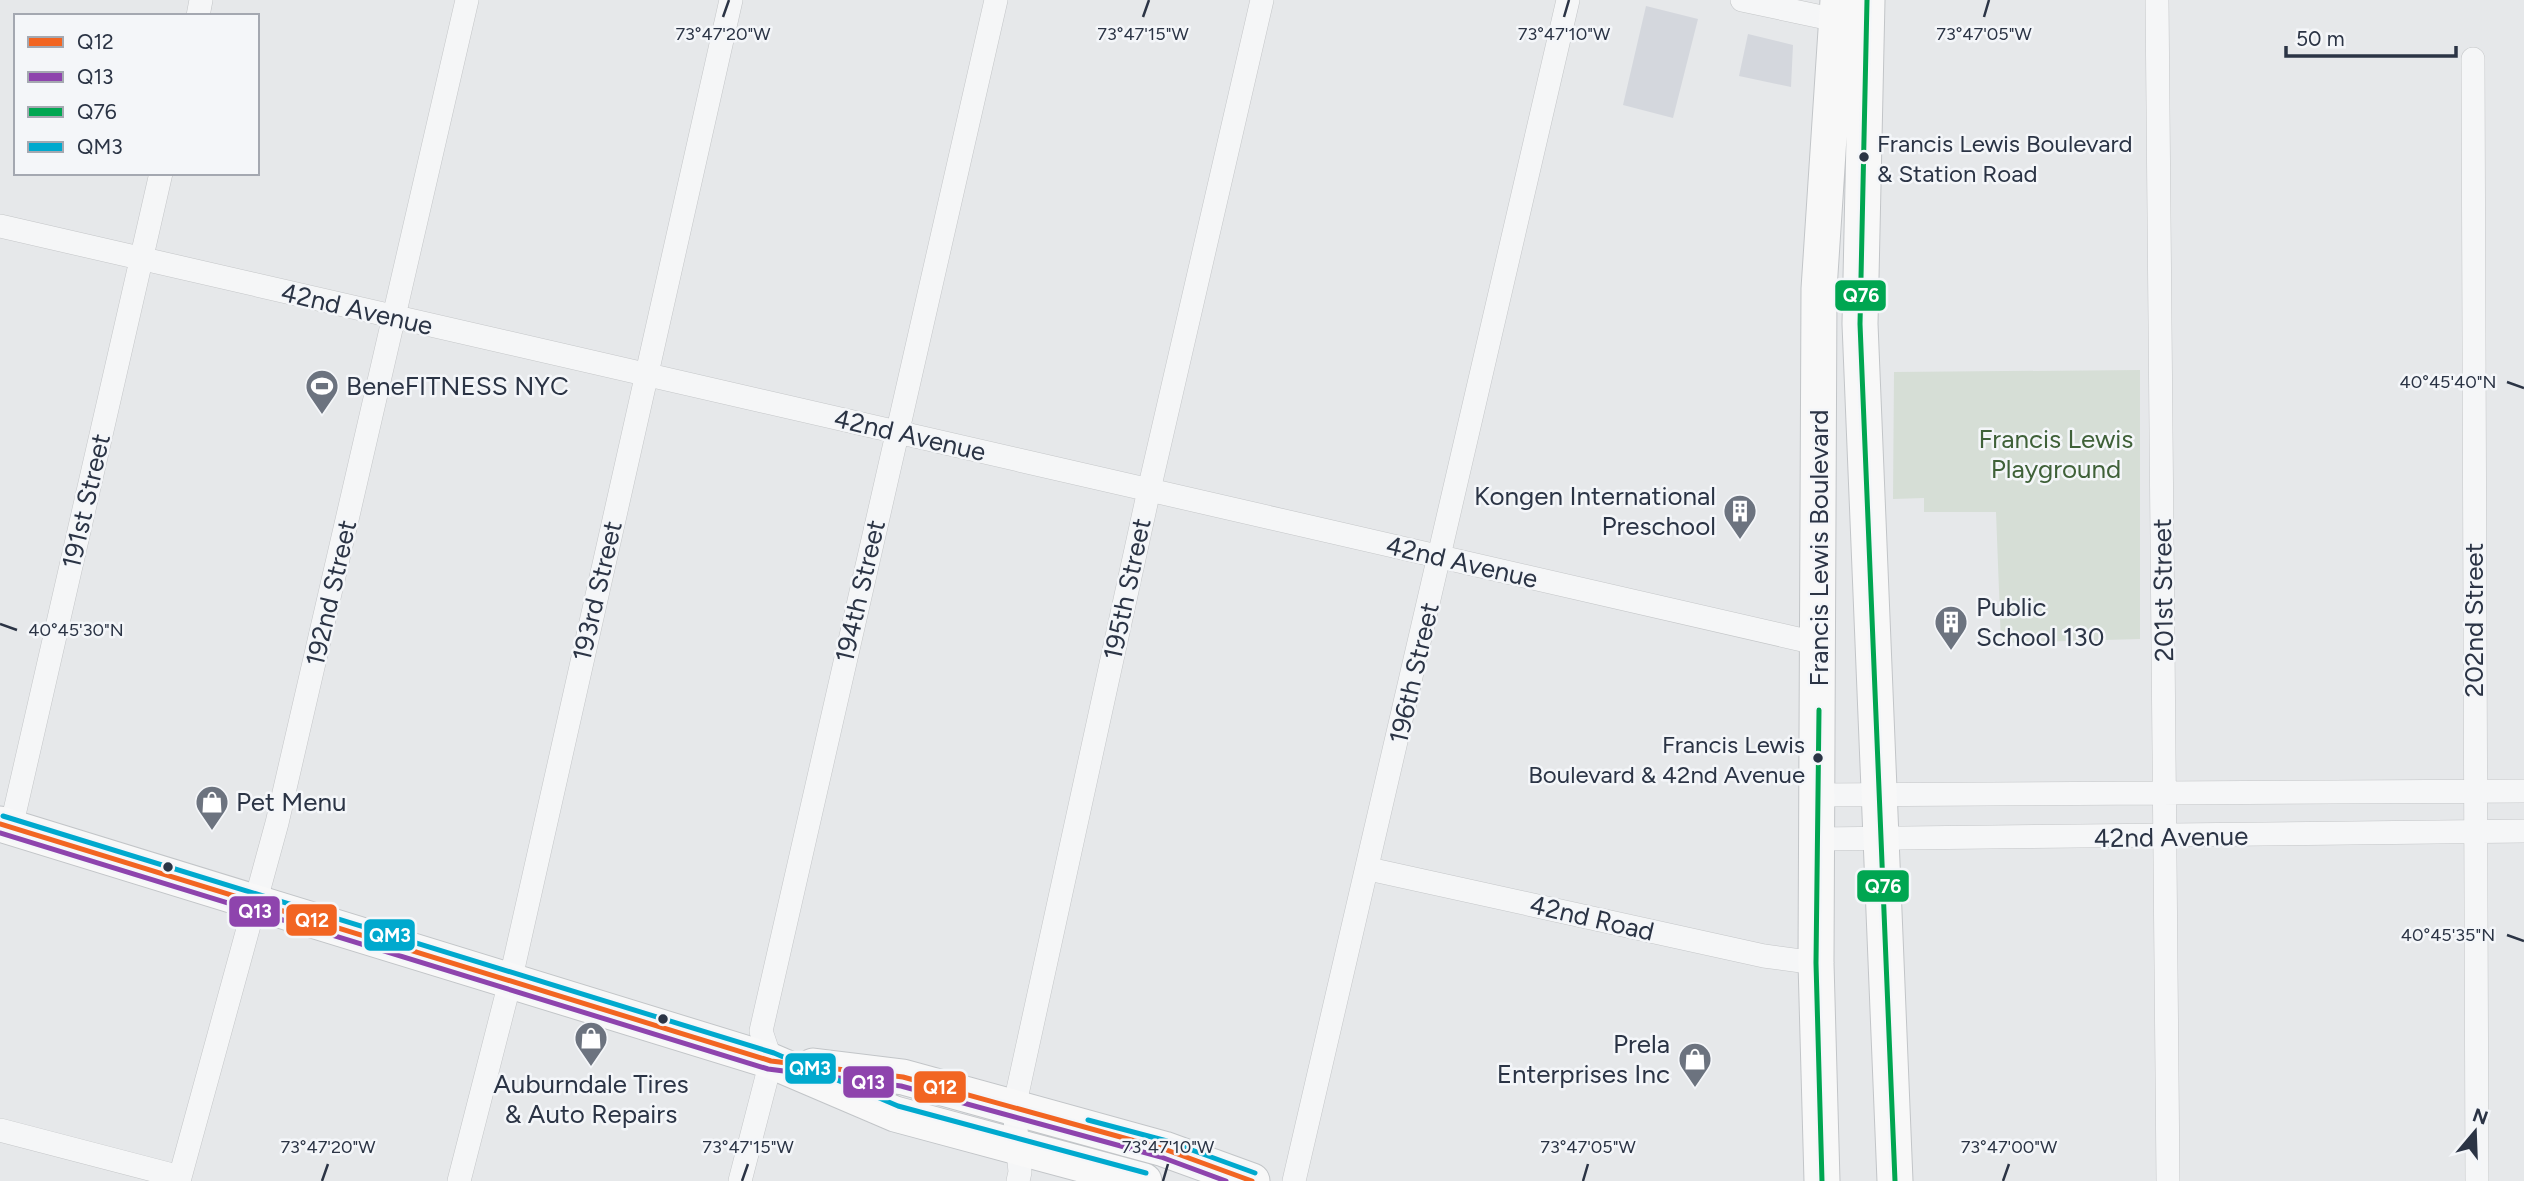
<svg xmlns="http://www.w3.org/2000/svg" width="2524" height="1181" font-family="Figtree,sans-serif">
<style>
.built{fill:#d4d7dd}
.green{fill:#d6ded6}
.lines{fill:none;stroke-linecap:round;stroke-linejoin:round}
.minor-casing{stroke:#c4c6c8;stroke-width:24}
.primary-casing{stroke:#c2c5c8;stroke-width:37}
.minor{stroke:#f5f6f7;stroke-width:23}
.primary{stroke:#f8f8f8;stroke-width:35}
.bus-1-casing{stroke:#f4f6f9;stroke-width:10}
.bus-2-casing{stroke:#f4f6f9;stroke-width:10}
.bus-3-casing{stroke:#f4f6f9;stroke-width:10}
.bus-4-casing{stroke:#f4f6f9;stroke-width:10}
.bus-1{stroke:#f26522;stroke-width:5}
.bus-2{stroke:#8e44ad;stroke-width:5}
.bus-3{stroke:#00a651;stroke-width:5}
.bus-4{stroke:#00a9ce;stroke-width:5}
.ticks{fill:none;stroke:#2b3445;stroke-width:2.5}
.bus-dot{fill:#2b3445;stroke:#f4f6f9;stroke-width:2.5}
.labels{text-anchor:middle;dominant-baseline:central;stroke-width:5;stroke-linejoin:round;paint-order:stroke}
.bus-label{font-size:24px;fill:#2b3445;stroke:#f4f6f9;text-anchor:start}
.street-label{font-size:26px;fill:#2b3445;stroke:#f4f6f9}
.poi-label{font-size:26px;fill:#2b3445;stroke:#f4f6f9;text-anchor:start}
.park-label{font-size:26px;fill:#3f6138;stroke:#f4f6f9}
.ticks-label{font-size:18px;text-anchor:middle;fill:#2b3445;stroke:#f4f6f9;stroke-width:5;stroke-linejoin:round;paint-order:stroke}
.line-badge{stroke:#f4f6f9;stroke-width:2.5}
.badge-label{font-size:19px;text-anchor:middle;font-weight:bold;fill:#fff}
</style>
<rect width="100%" height="100%" fill="#e6e8ea"/>
<path class="built" d="M1646 6 1698 19 1673 118 1623 105Z
M1748 34 1793 45 1791 87 1739 76Z"/>
<path class="green" d="M2140 370V639L2001 643 1996 512H1924V498L1893 499 1894 372Z"/>
<g class="lines">
<defs>
<path id="minor" d="M1742 0 1836 20
M2157 0 2168 1181
M198 16 201 0
M2473 59 2477 1181
M0 226 1820 644
M1817 795 2524 791
M11 828 161 173
M1817 839 2524 831
M1369 869 1764 956 1816 963
M0 1130 180 1177
M179 1181 277 823 467 0
M459 1181 510 982 731 0
M740 1181 771 1061 761 1031 996 0
M1018 1181 1020 1172 1014 1108 1149 490 1262 0
M1294 1181 1568 0"/>
<path id="primary" d="M1867 0 1860 324 1895 1181
M0 824 771 1061 895 1114 1144 1181
M813 1066 903 1077 1164 1149 1252 1181
M1822 1181 1816 963 1819 289 1838 0"/>
</defs>
<use href="#minor" class="minor-casing"/>
<use href="#primary" class="primary-casing"/>
<use href="#minor" class="minor"/>
<use href="#primary" class="primary"/>
<defs>
<path id="bus-1" d="M0 824 771 1061 903 1077 1164 1149 1252 1181"/>
<path id="bus-2" d="M0 833 768 1069 901 1086 1161 1157 1226 1181"/>
<path id="bus-3" d="M1867 0 1860 324 1895 1181
M1819 710 1816 963 1822 1181"/>
<path id="bus-4" d="M3 816 774 1053 898 1106 1146 1173
M1088 1120 1167 1141 1255 1173"/>
</defs>
<use href="#bus-1" class="bus-1-casing"/>
<use href="#bus-2" class="bus-2-casing"/>
<use href="#bus-3" class="bus-3-casing"/>
<use href="#bus-4" class="bus-4-casing"/>
<use href="#bus-1" class="bus-1"/>
<use href="#bus-2" class="bus-2"/>
<use href="#bus-3" class="bus-3"/>
<use href="#bus-4" class="bus-4"/>
</g>
<path class="ticks" d="M723 17 729 0M1143 17 1149 0M1564 17 1569 0M1984 17 1989 0M2507 382 2524 388M0 624 17 630M2507 935 2524 941M322 1181 328 1164M742 1181 748 1164M1163 1181 1168 1164M1583 1181 1588 1164M2003 1181 2009 1164"/>
<defs>
<symbol id="stadium-pin" viewBox="-11 -11 22 30"><path d="M0 17L-7.5 6A9.5 9.5 0 1 1 7.5 6Z" fill="#6c737f" stroke="#f4f6f9"/><path d="M0-5a6.5 5 0 1 0 0 10a6.5 5 0 1 0 0-10ZM-3.5-1.8h7v3.6h-7Z" fill="#fff"/></symbol>
<symbol id="building-pin" viewBox="-11 -11 22 30"><path d="M0 17L-7.5 6A9.5 9.5 0 1 1 7.5 6Z" fill="#6c737f" stroke="#f4f6f9"/><path d="M-4-6H4V6H1V3H-1V6H-4ZM-2.5-4.3h1.7v1.8h-1.7ZM.8-4.3h1.7v1.8H.8ZM-2.5-1h1.7V.8h-1.7ZM.8-1h1.7V.8H.8Z" fill="#fff"/></symbol>
<symbol id="shop-pin" viewBox="-11 -11 22 30"><path d="M0 17L-7.5 6A9.5 9.5 0 1 1 7.5 6Z" fill="#6c737f" stroke="#f4f6f9"/><path d="M-5-2.5h2.3a2.7 3.5 0 0 1 5.4 0H5L5.5 6h-11ZM-1.5-2.5h3a1.5 2.3 0 0 0-3 0Z" fill="#fff"/></symbol>
</defs>
<g fill-rule="evenodd">
<use href="#stadium-pin" x="303" y="367" width="38" height="52"/>
<use href="#building-pin" x="1721" y="492" width="38" height="52"/>
<use href="#building-pin" x="1932" y="603" width="38" height="52"/>
<use href="#shop-pin" x="193" y="783" width="38" height="52"/>
<use href="#shop-pin" x="572" y="1019" width="38" height="52"/>
<use href="#shop-pin" x="1676" y="1040" width="38" height="52"/>
</g>
<g class="bus-dot">
<circle cx="1864" cy="157" r="6"/>
<circle cx="1818" cy="758" r="6"/>
<circle cx="168" cy="867" r="6"/>
<circle cx="663" cy="1019" r="6"/>
</g>
<g class="labels">
<g class="bus-label">
<text x="1877" y="143">Francis Lewis Boulevard<tspan x="1877" dy="30">&amp; Station Road</tspan></text>
<text x="1805" y="744" text-anchor="end">Francis Lewis<tspan x="1805" dy="30">Boulevard &amp; 42nd Avenue</tspan></text>
</g>
<g class="street-label">
<text transform="translate(357 309) rotate(13)">42nd Avenue</text>
<text transform="translate(910 435) rotate(13)">42nd Avenue</text>
<text transform="translate(86 501) rotate(-77)">191st Street</text>
<text transform="translate(1819 548) rotate(-90)">Francis Lewis Boulevard</text>
<text transform="translate(1462 562) rotate(13)">42nd Avenue</text>
<text transform="translate(1127 589) rotate(-78)">195th Street</text>
<text transform="translate(2163 590) rotate(-91)">201st Street</text>
<text transform="translate(597 591) rotate(-77)">193rd Street</text>
<text transform="translate(860 591) rotate(-77)">194th Street</text>
<text transform="translate(331 593) rotate(-77)">192nd Street</text>
<text transform="translate(2474 620) rotate(-90)">202nd Street</text>
<text transform="translate(1414 673) rotate(-77)">196th Street</text>
<text transform="translate(2171 837) rotate(-1)">42nd Avenue</text>
<text transform="translate(1592 918) rotate(13)">42nd Road</text>
</g>
<g class="poi-label">
<text x="346" y="386">BeneFITNESS NYC</text>
<text x="1716" y="496" text-anchor="end">Kongen International<tspan x="1716" dy="30">Preschool</tspan></text>
<text x="1976" y="607">Public<tspan x="1976" dy="30">School 130</tspan></text>
<text x="236" y="802">Pet Menu</text>
<text x="1670" y="1044" text-anchor="end">Prela<tspan x="1670" dy="30">Enterprises Inc</tspan></text>
<text x="591" y="1084" text-anchor="middle">Auburndale Tires<tspan x="591" dy="30">&amp; Auto Repairs</tspan></text>
</g>
<g class="park-label">
<text x="2056" y="439">Francis Lewis<tspan x="2056" dy="30">Playground</tspan></text>
</g>
</g>
<g class="ticks-label">
<text x="1143" y="40">73°47'15"W</text>
<text x="1564" y="40">73°47'10"W</text>
<text x="1984" y="40">73°47'05"W</text>
<text x="723" y="40">73°47'20"W</text>
<text x="2448" y="388">40°45'40"N</text>
<text x="76" y="636">40°45'30"N</text>
<text x="2448" y="941">40°45'35"N</text>
<text x="328" y="1153">73°47'20"W</text>
<text x="748" y="1153">73°47'15"W</text>
<text x="1168" y="1153">73°47'10"W</text>
<text x="1588" y="1153">73°47'05"W</text>
<text x="2009" y="1153">73°47'00"W</text>
</g>
<g class="line-badge">
<rect x="1834" y="279" width="53" height="33" rx="7" fill="#00a651"/>
<rect x="1856" y="869" width="54" height="34" rx="7" fill="#00a651"/>
<rect x="228" y="895" width="53" height="33" rx="7" fill="#8e44ad"/>
<rect x="285" y="903" width="53" height="34" rx="7" fill="#f26522"/>
<rect x="363" y="918" width="53" height="34" rx="7" fill="#00a9ce"/>
<rect x="784" y="1052" width="53" height="33" rx="7" fill="#00a9ce"/>
<rect x="842" y="1065" width="53" height="34" rx="7" fill="#8e44ad"/>
<rect x="913" y="1070" width="54" height="34" rx="7" fill="#f26522"/>
</g>
<g class="badge-label">
<text x="1861" y="302">Q76</text>
<text x="1883" y="893">Q76</text>
<text x="255" y="918">Q13</text>
<text x="312" y="927">Q12</text>
<text x="390" y="942">QM3</text>
<text x="810" y="1075">QM3</text>
<text x="868" y="1089">Q13</text>
<text x="940" y="1094">Q12</text>
</g>
<rect x="14" y="14" width="245" height="161" fill="#f4f6f9" stroke="#a4a8b1" stroke-width="2"/>
<rect x="28" y="37" width="35" height="10" fill="#f26522" stroke="#a4a8b1" stroke-width="2"/>
<text x="77" y="49" font-size="21" fill="#2b3445">Q12</text>
<rect x="28" y="72" width="35" height="10" fill="#8e44ad" stroke="#a4a8b1" stroke-width="2"/>
<text x="77" y="84" font-size="21" fill="#2b3445">Q13</text>
<rect x="28" y="107" width="35" height="10" fill="#00a651" stroke="#a4a8b1" stroke-width="2"/>
<text x="77" y="119" font-size="21" fill="#2b3445">Q76</text>
<rect x="28" y="142" width="35" height="10" fill="#00a9ce" stroke="#a4a8b1" stroke-width="2"/>
<text x="77" y="154" font-size="21" fill="#2b3445">QM3</text>
<g transform="translate(2475 1132) rotate(19)" stroke="#f4f6f9" stroke-width="5" paint-order="stroke">
<path d="M0-5L12 26L0 18L-12 26Z" fill="#2b3445"/>
<text y="-10" font-size="19" font-weight="bold" text-anchor="middle" fill="#2b3445">N</text>
</g>
<path d="M2286 46v10h170v-10" fill="none" stroke="#2b3445" stroke-width="3.5"/>
<text x="2296" y="46" font-size="21" fill="#2b3445" stroke="#f4f6f9" stroke-width="5" paint-order="stroke">50 m</text>
</svg>
